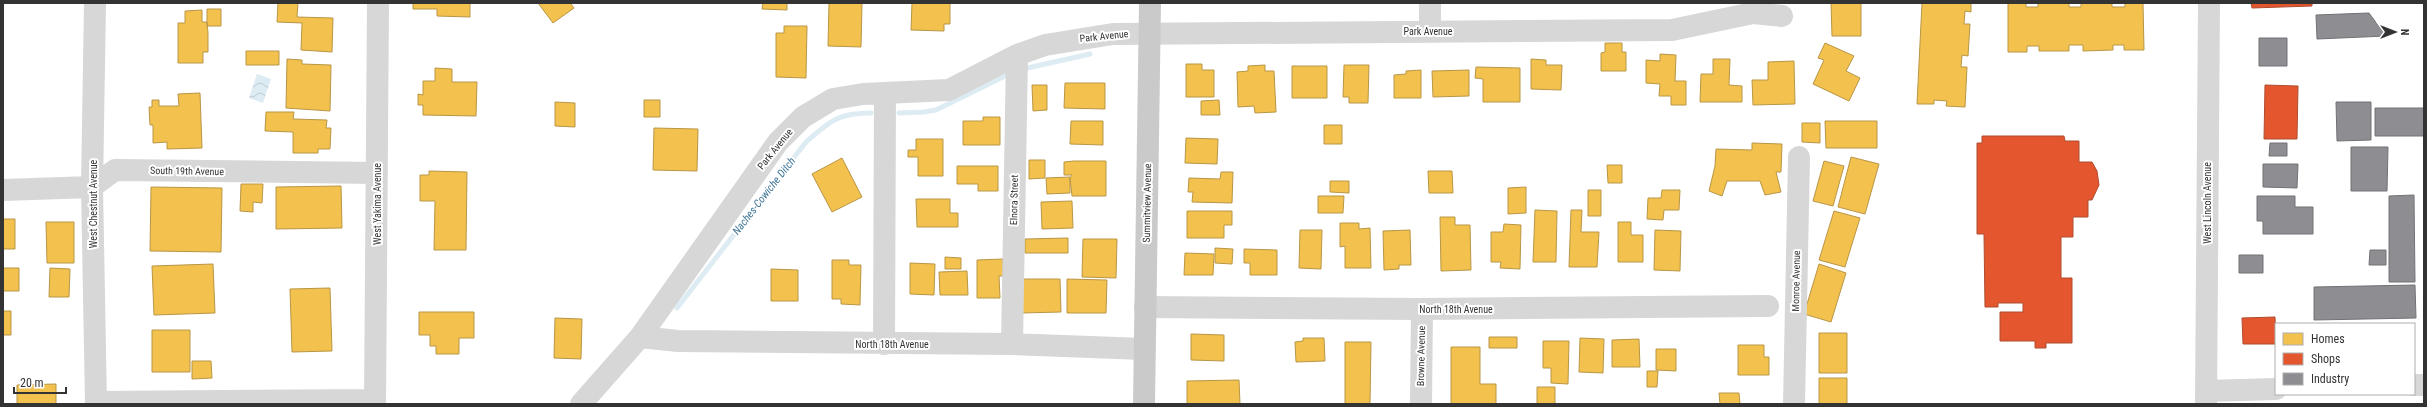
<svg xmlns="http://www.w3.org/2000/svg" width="2427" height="407" font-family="'Roboto Condensed',sans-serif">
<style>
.water{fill:url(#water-waves)}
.homes{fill:#f2c14e;stroke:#b99646}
.shops{fill:#e4572e;stroke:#af4c30}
.industry{fill:#8d8d92;stroke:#727276}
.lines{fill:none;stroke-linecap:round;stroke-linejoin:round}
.stream{stroke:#ddebf3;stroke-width:5}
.minor{stroke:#d7d7d7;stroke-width:22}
.major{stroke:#cacaca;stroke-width:22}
.labels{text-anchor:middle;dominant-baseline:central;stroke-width:4;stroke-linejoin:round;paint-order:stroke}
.street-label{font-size:10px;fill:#333;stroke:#fff}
.water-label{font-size:11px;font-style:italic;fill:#3f7597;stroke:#fff}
</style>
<defs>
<pattern id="water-waves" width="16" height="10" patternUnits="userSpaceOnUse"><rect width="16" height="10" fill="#ddebf3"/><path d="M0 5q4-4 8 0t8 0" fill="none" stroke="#becad1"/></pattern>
</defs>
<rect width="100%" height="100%" fill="#fff"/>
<path class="water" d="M257 74 271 79 263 103 249 98Z"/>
<path class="homes" d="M278 3H298L297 17 333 18 332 52 301 50 302 23 277 22Z
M413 3H470V17L437 16V9H413Z
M538 3H570L574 8 553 23Z
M763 3H787V10L762 9Z
M829 3H862L861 47 828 46Z
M912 3H950V24H944V31L911 30Z
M1831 3H1861V36H1832Z
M1922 3H1971V12L1965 11 1964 24H1970L1968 56 1962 55 1961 67H1967L1965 107 1946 106 1947 101 1934 100V104H1917Z
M2008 3H2026V7H2038V3H2069V7H2081V3H2112V7H2125V3H2143L2144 50H2124V45H2113V50L2083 51V45H2069V51H2039V46H2027V52H2008Z
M207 9H221V26H207Z
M202 10V22H207L208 33V52H203V63H178V23H185V11Z
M784 26H807L806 78 776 77V33H784Z
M1605 43H1622V52H1626V71H1601V53L1605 52Z
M1825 43 1854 56 1846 71 1860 78 1849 101 1813 84 1824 60 1818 58Z
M246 51H279V65H246Z
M1660 54 1676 55 1675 81H1686V105H1671V96H1659L1660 84 1646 83V60L1660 61Z
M287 59 302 60V64L331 65 330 111 286 108Z
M1531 59 1546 60V65H1562L1561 90 1531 89Z
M1713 59H1730L1729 85 1742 86V102H1700L1701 74H1713Z
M1794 61 1795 104 1753 105 1752 80H1768V62Z
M1186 64H1202V70H1214V97H1186Z
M1265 65V71H1274L1276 112 1255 113 1254 106 1238 107 1237 72 1248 71V66Z
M1344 65H1369L1368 103H1349V97H1343Z
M1292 66H1327V98H1292Z
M1476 67 1520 68V102H1483V79L1475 78Z
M435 68 452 69V82H477L476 116 423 115V105H418V94L423 95V81H435Z
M1421 70V98H1394V75L1406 74V71Z
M1469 70V96L1433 97 1432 71Z
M1065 83H1105V109L1064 108Z
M1032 85H1047V110L1033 111Z
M200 93 202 148 167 149V142L153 143V125H150L149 107H152V100H159V106H179L178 94Z
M644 100H660V117H644Z
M1219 100 1220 115H1201V101Z
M555 102 575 103V127L555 126Z
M266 112H294L293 119 327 120 326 128H331L330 149H318V153H293V132L265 131Z
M983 117H1000V145H963V121H983Z
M1071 121H1103V145L1070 144Z
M1825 121H1877V148H1826Z
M1802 123H1820V143L1802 142Z
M1324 125H1342V144H1324Z
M654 128 698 129 697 171 653 170Z
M1186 138 1218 139 1217 164 1185 163Z
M916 139H943V176H918V157H908V150H916Z
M1752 143 1782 144 1781 172H1776L1781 192 1765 195 1760 181H1727L1722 196 1709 191 1715 166 1716 149 1752 150Z
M1851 157 1879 164 1865 214 1838 207Z
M842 158 862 197 832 212 812 174Z
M1029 160H1045V178L1029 179Z
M1074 161H1106V196H1072L1070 178 1072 175H1064V162Z
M1824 161 1844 166 1833 206 1813 201Z
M1607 165H1622V183H1608Z
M957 166H998V191H978V184H957Z
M429 171 467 172 466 250H434L435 201H420V175H429Z
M1428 171H1452L1453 193H1429Z
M1221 172H1233L1232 203 1192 202 1193 192H1188L1189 178 1220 179Z
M1070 177V193L1047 194 1046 178Z
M1330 181H1349V193L1330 192Z
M241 184H263L262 203 253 202V212L240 211Z
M341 186 342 228 276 229V187Z
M151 187 222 188 221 252 150 251Z
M1526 187V213L1508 214V188Z
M1588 190H1601V216H1588Z
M1662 190H1680L1679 210H1664L1663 220 1647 219 1648 198H1661Z
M1318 196H1344L1343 213H1318Z
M916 199H950V213H958V227H917Z
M1072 201 1073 228 1042 229 1041 202Z
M1535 210 1557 211 1556 262H1533Z
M1571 210H1582L1581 232H1599L1597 267H1569Z
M1187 211H1232V225H1224V238H1187Z
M1834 211 1860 218 1845 267 1819 260Z
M1440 217H1455V225H1470L1471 270 1441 271Z
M3 219H15V249H3Z
M46 222H74V263H47Z
M1618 222H1631V235H1643V262H1618Z
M1340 223H1359V229L1370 228 1371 268H1345V246L1340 247Z
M1504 224 1521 225 1520 269 1500 268 1501 262H1491V232H1503Z
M1300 230H1322L1321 269 1299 268Z
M1410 230 1411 265H1399V269L1384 270 1383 231Z
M1655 230 1681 231 1680 271 1654 270Z
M1068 238V253H1025V239Z
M1083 239H1117L1116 278 1082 277Z
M1215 248 1233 249 1232 264 1215 263Z
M1244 249 1277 250V275H1250V263H1244Z
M1185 253 1214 254 1213 275H1184Z
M945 257 961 258V269H945Z
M1003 259V276H999L1000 298H977V260Z
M832 260H849V265H861L860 305 841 304V299H832Z
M910 263 935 264 934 295 910 294Z
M213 264 215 313 154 315 152 266Z
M1819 264 1846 273 1831 322 1804 314Z
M3 268H19V291H3Z
M50 268 70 269 69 297H49Z
M771 269 798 270V301H771Z
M967 271 968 295H940L939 272Z
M1022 279H1060L1061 312 1022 313Z
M1067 279 1107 280 1106 313H1067Z
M330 288 332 351 292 352 290 289Z
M3 311H11V335H3Z
M419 312H474V338H459V354H436V346H430V335H419Z
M555 318 582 319 581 359 554 358Z
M152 330H190V372H152Z
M1819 333H1847V373H1819Z
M1191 334 1224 335V361L1191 360Z
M1489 337H1517V348H1489Z
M1303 338H1324L1325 361 1296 362 1295 342 1303 341Z
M1580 338 1604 339 1603 373 1579 372Z
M1639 339 1640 367H1612V340Z
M1543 341H1569L1568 384 1551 383V368H1543Z
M1345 342H1371L1370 404H1345Z
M1738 345H1764V357H1769V375H1738Z
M1451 347H1480V384H1496V404H1451Z
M1656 349H1676V371L1656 370Z
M192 361H211L212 378 192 379Z
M1647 371H1658L1657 387H1647Z
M1819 378H1847V404H1819Z
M1239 380 1240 404H1187V381Z
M56 384V404H17V385Z
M1537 387H1555V404H1537Z
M1719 393H1739L1740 404H1720Z"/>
<path class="shops" d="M2251 3H2312V6L2252 8Z
M2265 85 2298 86 2297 139H2264Z
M1982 136H2064L2065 141H2079V162H2092L2097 171 2099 185 2092 200H2088V217H2073V237H2061V278H2072V343H2046V348H2035V341H2000V312H2023V303H1998V307H1985L1984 234H1977V143H1982Z
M2275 317 2276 344H2243L2242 318Z"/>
<path class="industry" d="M2369 13 2386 36 2317 39 2316 15Z
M2259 38H2287V66H2259Z
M2336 102H2371V140L2337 141Z
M2375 108H2424V136H2375Z
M2270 143H2287V156H2269Z
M2351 147H2388L2387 191H2351Z
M2263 164H2298L2297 188 2263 187Z
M2414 195 2415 282H2389V196Z
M2257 196H2295V207H2313V234H2263V221H2257Z
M2370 250H2386V265H2369Z
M2239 255H2263V273H2239Z
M2415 285 2416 318 2314 320V287Z"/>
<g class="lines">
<path class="stream" d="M1023 69 1090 54
M899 113 924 112 936 110 1011 73
M677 308 806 142C830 121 838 113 871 113"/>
<path class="minor" d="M95 3 92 187 96 404
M1430 31V3
M3 190 92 187 115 170 377 173
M1145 307 1422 309 1768 306
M640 337 678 341 1012 344 1144 349
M884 344 885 93
M1012 344 1017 55
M2414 385H2424
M2206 391 2276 389
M96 402 375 400
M375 404 378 3
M581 404 640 337 778 142 803 117 833 99 863 94 949 90 1017 55 1045 45 1113 34 1672 30 1753 13 1782 16
M1421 404 1422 309
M1794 404 1799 157
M2206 404 2209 3"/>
<path class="major" d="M1144 404 1150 3"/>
</g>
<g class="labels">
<g class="street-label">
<text x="1428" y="31">Park Avenue</text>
<text transform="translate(1104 36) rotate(-6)">Park Avenue</text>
<text transform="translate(775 149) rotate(-51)">Park Avenue</text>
<text transform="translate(187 171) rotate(1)">South 19th Avenue</text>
<text transform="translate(1014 200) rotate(-89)">Elnora Street</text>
<text transform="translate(1147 203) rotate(-89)">Summitview Avenue</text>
<text transform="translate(2207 203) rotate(-90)">West Lincoln Avenue</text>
<text transform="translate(93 204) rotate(-90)">West Chestnut Avenue</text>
<text transform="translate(377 204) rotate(-90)">West Yakima Avenue</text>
<text transform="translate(1796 281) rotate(-89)">Monroe Avenue</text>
<text x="1456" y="309">North 18th Avenue</text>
<text x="892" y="344">North 18th Avenue</text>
<text transform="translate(1421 356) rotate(-89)">Browne Avenue</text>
</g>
<g class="water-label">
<text transform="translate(764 196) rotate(-52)">Naches-Cowiche Ditch</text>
</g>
</g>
<rect width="2427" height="407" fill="none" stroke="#333333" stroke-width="8"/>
<rect x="2275" y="323" width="140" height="72" fill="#ffffff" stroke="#adadad"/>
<rect x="2283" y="333" width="20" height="12" fill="#f2c14e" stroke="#adadad"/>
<text x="2311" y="343" font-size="12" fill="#333333">Homes</text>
<rect x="2283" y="353" width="20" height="12" fill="#e4572e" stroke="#adadad"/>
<text x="2311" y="363" font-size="12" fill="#333333">Shops</text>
<rect x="2283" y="373" width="20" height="12" fill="#8d8d92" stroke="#adadad"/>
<text x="2311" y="383" font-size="12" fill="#333333">Industry</text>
<g transform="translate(2395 32) rotate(90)" stroke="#ffffff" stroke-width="3" paint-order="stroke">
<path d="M0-3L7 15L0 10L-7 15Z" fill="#333333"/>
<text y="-6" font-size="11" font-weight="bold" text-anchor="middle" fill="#333333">N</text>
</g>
<path d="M14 387v6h52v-6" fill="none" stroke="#333333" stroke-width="2"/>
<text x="20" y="387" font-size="12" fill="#333333" stroke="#ffffff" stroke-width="3" paint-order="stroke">20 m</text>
</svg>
